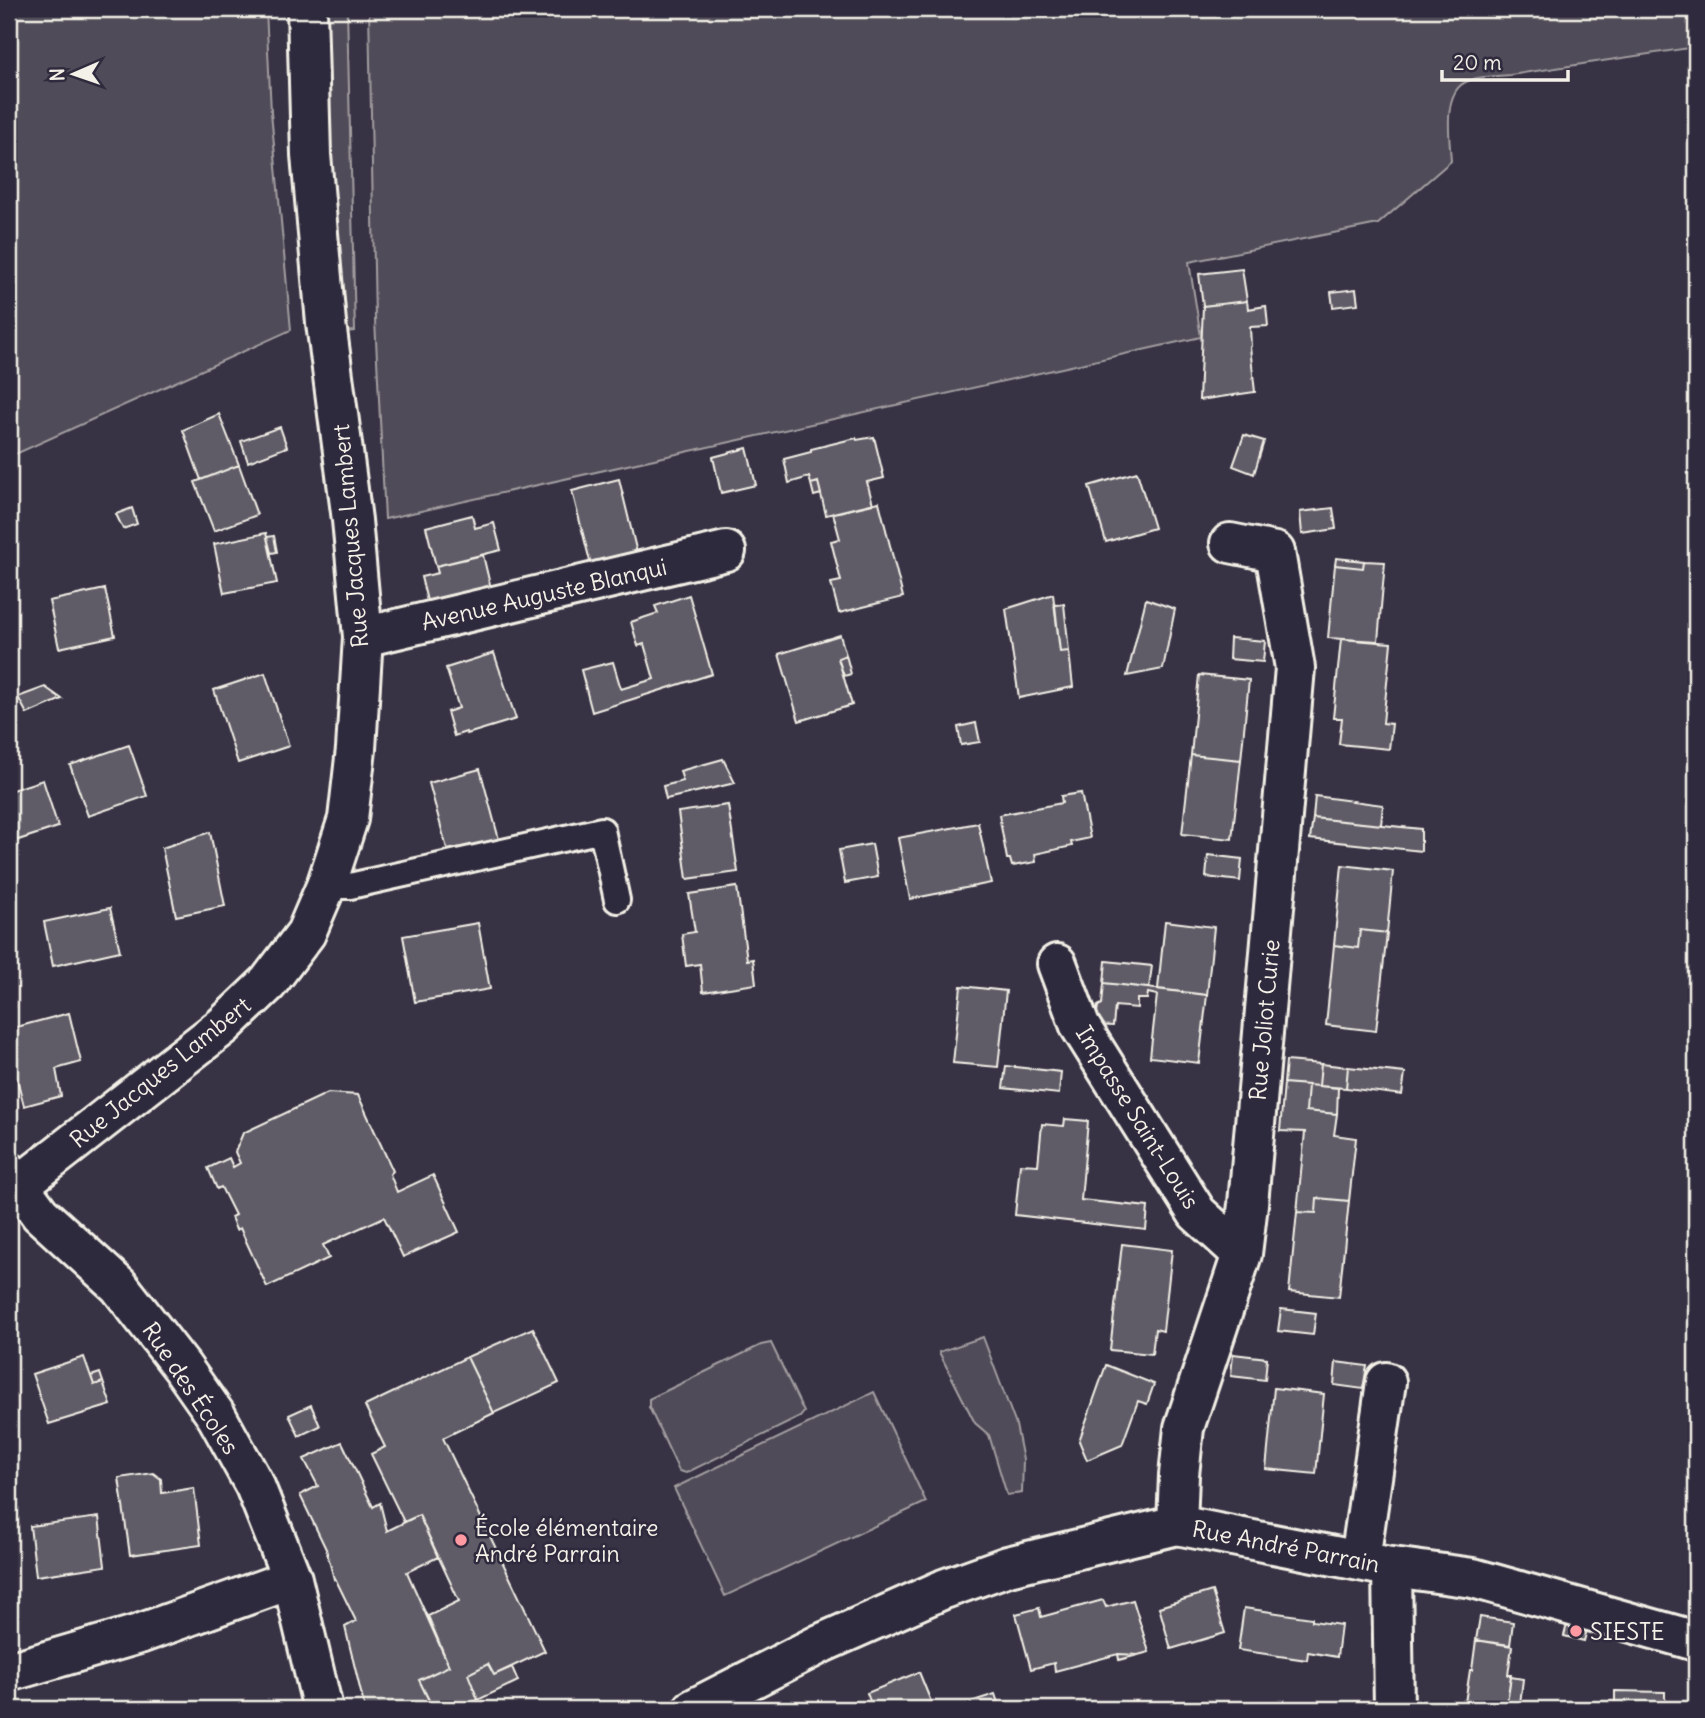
<svg xmlns="http://www.w3.org/2000/svg" width="1705" height="1718" font-family="Delius,sans-serif">
<style>
.green{fill:#504b59;stroke:#a29ea0;stroke-width:2}
.building{fill:#5f5c67;stroke:#f4f1e8;stroke-width:2}
.lines{fill:none;stroke-linecap:round;stroke-linejoin:round}
.lane-casing{stroke:#f4f1e8;stroke-width:30}
.street-casing{stroke:#f4f1e8;stroke-width:44}
.secondary-casing{stroke:#f4f1e8;stroke-width:44}
.lane{stroke:#2f2a3d;stroke-width:24}
.street{stroke:#2f2a3d;stroke-width:38}
.secondary{stroke:#2f2a3d;stroke-width:38}
.poi-dot{fill:#ff9aa2;stroke:#2f2a3d;stroke-width:2.5}
.labels{text-anchor:middle;dominant-baseline:central;stroke-width:5;stroke-linejoin:round;paint-order:stroke}
.street-label{font-size:23px;fill:#f4f1e8;stroke:#2f2a3d}
.poi-label{font-size:23px;fill:#f4f1e8;stroke:#2f2a3d;text-anchor:start}
</style>
<rect width="100%" height="100%" fill="#373244"/>
<filter id="ink" filterUnits="userSpaceOnUse"><feTurbulence type="fractalNoise" baseFrequency=".0143" numOctaves="2"/><feDisplacementMap in="SourceGraphic" scale="14" xChannelSelector="R" yChannelSelector="G"/><feConvolveMatrix kernelMatrix="1 2 1 2 8 2 1 2 1" color-interpolation-filters="sRGB"/></filter>
<g filter="url(#ink)">
<path class="green" d="M9 9H266L271 112 291 330 9 457Z
M326 9H347L355 331 343 332 328 100Z
M369 9H1696V47L1510 75C1496 76 1472 76 1461 85 1443 100 1450 141 1451 161L1378 224 1189 262 1201 337 385 519 375 320Z
M983 1337 1016 1425 1023 1460 1022 1493 1007 1495 989 1435 975 1423 939 1352Z
M771 1343 804 1412 800 1417 686 1473 679 1471 649 1407V1399L761 1345Z
M874 1392 926 1502 725 1596 674 1488Z"/>
<path class="building" d="M1242 269 1247 301 1203 306 1199 274Z
M1356 289 1358 304 1333 307 1331 292Z
M1247 301 1248 309 1266 306 1268 326 1250 327 1251 346 1250 347 1255 392 1199 400 1203 306Z
M219 414 239 465 201 480 183 430Z
M280 427 287 447 248 462 241 441Z
M1244 435 1264 441 1254 474 1233 466Z
M874 437 884 478 867 482 873 504 826 515 818 482 811 484 809 477 789 483 784 459 811 452V449L856 438 857 440Z
M747 448 756 485 721 493 713 457Z
M239 465 257 515 214 531 195 482Z
M1137 472 1154 528 1106 542 1089 486Z
M619 479 638 557 592 569 572 491Z
M818 482 821 494 814 496 811 484Z
M879 502 903 597 839 613 831 583 841 581 831 541 840 539 833 513Z
M132 508 137 524 123 529 116 514Z
M1333 508 1336 529 1302 534 1300 512Z
M472 515 475 528 494 523 501 550 436 566 426 527Z
M266 533 277 583 224 593 214 544Z
M274 536 277 552 271 553 267 537Z
M483 555 492 593 429 609 421 577 438 573 436 566Z
M1336 558 1364 561 1363 568 1335 565Z
M1364 561 1385 562 1378 641 1328 638 1335 565 1363 568Z
M105 589 115 636 59 648 49 601Z
M1053 594 1060 652 1069 651 1073 687 1019 698 1006 609Z
M689 595 712 674 592 712 581 670 613 662 621 689 654 679 644 644 638 646 631 622 658 613 655 606Z
M1146 599 1175 609 1163 669 1127 676Z
M1064 604 1069 651 1060 652 1055 605Z
M840 635 846 655 838 658 852 705 799 721 779 654Z
M1230 638 1265 641 1263 662 1229 659Z
M1341 639 1391 643 1383 723 1392 724 1389 749 1339 744 1342 718H1333Z
M494 653 516 719 467 734 466 732 454 736 447 712 459 708 446 668Z
M846 655 851 674 844 676 838 658Z
M265 673 289 746 238 763 214 690Z
M1199 675 1249 680 1241 760 1191 755Z
M45 687 62 699 27 714 18 697Z
M976 723 980 742 961 745 958 727Z
M129 745 147 796 88 816 70 765Z
M1191 755 1241 760 1232 839 1182 834Z
M723 759 735 783 666 799 663 786 683 781 680 771Z
M480 769 500 843 449 856 429 783Z
M43 780 58 827 9 843V791Z
M1081 793 1090 838 1071 842 1072 846 1035 854 1036 862 1012 866 1010 859H1007L999 815 1062 803 1061 796Z
M1315 796 1383 805 1381 825 1313 818Z
M728 805 738 872 687 879 678 812Z
M1313 818 1421 829V851L1310 839Z
M978 823 991 883 910 899 898 838Z
M210 832 225 906 176 916 162 848Z
M872 844 878 877 845 883 839 850Z
M1208 855 1242 859 1240 881 1206 877Z
M1342 865 1393 871 1387 933 1360 930 1358 948 1334 945Z
M737 887 747 960 753 959 756 984 703 992 700 964 686 966 682 934 695 932 689 894Z
M110 908 120 951 53 966 44 922Z
M1165 921 1214 927 1207 995 1158 989Z
M478 923 490 989 415 1002 403 936Z
M1360 930 1387 933 1376 1031 1326 1025 1334 945 1358 948Z
M1106 961 1152 966 1149 988 1104 983Z
M9 979 15 1007 9 1009Z
M1104 983 1207 995 1199 1063 1150 1057 1157 995 1148 993 1147 999H1137V1008L1115 1006 1113 1026 1095 1025 1098 1006 1102 1004Z
M961 986 1006 991 998 1067 953 1063Z
M69 1013 81 1062 56 1069 61 1096 24 1106 9 1048V1029Z
M1286 1061 1321 1064 1319 1086 1284 1083Z
M1321 1064 1348 1067 1346 1088 1319 1086Z
M1006 1066 1061 1072 1059 1094 1003 1088Z
M1348 1067 1405 1073 1402 1095 1346 1088Z
M1284 1083 1308 1085 1306 1111 1337 1114 1334 1135 1356 1138 1349 1201 1317 1198 1316 1213 1297 1212 1305 1132 1280 1131Z
M1308 1085 1338 1088 1337 1114 1306 1111Z
M328 1093 358 1095 393 1171 390 1174 397 1192 433 1175 459 1232 403 1257 384 1217 323 1245 329 1258 267 1287 240 1228 236 1230 231 1217 235 1215 221 1187 217 1189 208 1168 229 1158 233 1167 240 1163 235 1152 243 1133Z
M1065 1119 1088 1121 1081 1200 1148 1207 1146 1230 1015 1215 1020 1164 1038 1165 1042 1124 1064 1126Z
M1317 1198 1349 1201 1339 1297 1289 1292 1297 1212 1316 1213Z
M1122 1244 1172 1250 1163 1331 1155 1329 1152 1354 1110 1350Z
M1281 1309 1316 1313 1313 1335 1278 1331Z
M533 1328 559 1383 494 1413 467 1357Z
M1233 1354 1267 1358 1265 1380 1231 1376Z
M84 1357 94 1385 103 1382 111 1405 49 1424 32 1374Z
M467 1357 494 1413 443 1438 545 1651 494 1675 488 1664 468 1674 478 1700 460 1709H433L419 1680 449 1666 428 1616 459 1601 419 1515 404 1522 371 1454 385 1447 365 1406Z
M1336 1362 1367 1366 1363 1389 1334 1385Z
M1106 1365 1154 1384 1147 1404 1138 1401 1122 1445 1087 1460 1079 1441Z
M100 1373 103 1382 94 1385 91 1376Z
M1274 1388 1324 1394 1316 1474 1266 1469Z
M311 1405 320 1426 299 1436 289 1415Z
M342 1442 373 1507 380 1503 387 1531 419 1515 438 1557 407 1572 449 1666 419 1680 431 1704 420 1709H365L345 1627 356 1621 335 1578 334 1579 326 1549 300 1495 318 1486 304 1459Z
M153 1473 161 1479 162 1493 194 1488 201 1545 130 1555 119 1478Z
M99 1517 105 1566 36 1576 30 1526Z
M1212 1591 1225 1633 1171 1649 1159 1607Z
M1103 1600 1106 1607 1133 1600 1149 1652 1138 1655 1118 1654 1055 1671 1054 1663 1031 1669 1016 1614 1039 1608 1041 1617Z
M1244 1608 1312 1618V1621L1341 1625 1337 1657 1308 1652 1307 1660 1238 1650Z
M1480 1617 1513 1622 1510 1645 1476 1640Z
M1568 1620 1588 1626 1584 1641 1564 1636Z
M1476 1640 1512 1646 1508 1675H1511L1506 1709H1464L1470 1670H1472Z
M1118 1654 1138 1655 1119 1660Z
M488 1664 494 1675 512 1667 518 1681 478 1700 468 1674Z
M919 1672 934 1709H873L867 1693Z
M1511 1677 1523 1679 1520 1704 1507 1702Z
M1615 1691 1665 1692V1709H1615Z
M995 1694 1000 1709H973L970 1702Z
M1131 1702 1133 1709H1106Z"/>
<g class="lines">
<defs>
<path id="lane" d="M326 886H350L602 830 617 900"/>
<path id="street" d="M363 637 726 551
M1057 964 1080 1026 1197 1213 1242 1254
M9 1172 40 1214 119 1286 182 1367 217 1417 255 1486 292 1579 323 1709
M1177 1525 1179 1475 1184 1428 1242 1254 1248 1204 1295 668 1275 552 1230 543
M1360 1560 1386 1382
M1392 1567 1394 1709
M9 1672 139 1634 292 1579
M693 1709 822 1643 944 1589 1008 1566 1177 1525 1385 1566 1473 1578 1696 1641"/>
<path id="secondary" d="M9 1193 223 1026 268 983 306 933 326 886 348 819 356 749 363 637 352 520 326 323 311 155 307 9"/>
</defs>
<use href="#lane" class="lane-casing"/>
<use href="#street" class="street-casing"/>
<use href="#secondary" class="secondary-casing"/>
<use href="#lane" class="lane"/>
<use href="#street" class="street"/>
<use href="#secondary" class="secondary"/>
</g>
</g>
<g class="poi-dot">
<circle cx="461" cy="1540" r="7"/>
<circle cx="1576" cy="1631" r="7"/>
</g>
<g class="labels">
<g class="street-label">
<text transform="translate(350 536) rotate(-95)">Rue Jacques Lambert</text>
<text transform="translate(544 594) rotate(-13)">Avenue Auguste Blanqui</text>
<text transform="translate(1264 1020) rotate(-85)">Rue Joliot Curie</text>
<text transform="translate(160 1072) rotate(-39)">Rue Jacques Lambert</text>
<text transform="translate(1138 1117) rotate(58)">Impasse Saint-Louis</text>
<text transform="translate(191 1388) rotate(56)">Rue des Écoles</text>
<text transform="translate(1286 1546) rotate(11)">Rue André Parrain</text>
</g>
<g class="poi-label">
<text x="475" y="1527">École élémentaire<tspan x="475" dy="26">André Parrain</tspan></text>
<text x="1590" y="1631">SIESTE</text>
</g>
</g>
<rect width="1705" height="1718" fill="none" stroke="#2f2a3d" stroke-width="35"/>
<rect x="18" y="18" width="1670" height="1683" fill="none" stroke="#f4f1e8" stroke-width="2.5" filter="url(#ink)"/>
<g transform="translate(74 74) rotate(268)" stroke="#2f2a3d" stroke-width="5" paint-order="stroke">
<path d="M0-5L12 26L0 18L-12 26Z" fill="#f4f1e8"/>
<text y="-10" font-size="19" font-weight="bold" text-anchor="middle" fill="#f4f1e8">N</text>
</g>
<path d="M1442 70v10h126v-10" fill="none" stroke="#f4f1e8" stroke-width="3.5"/>
<text x="1453" y="70" font-size="21" fill="#f4f1e8" stroke="#2f2a3d" stroke-width="5" paint-order="stroke">20 m</text>
</svg>
